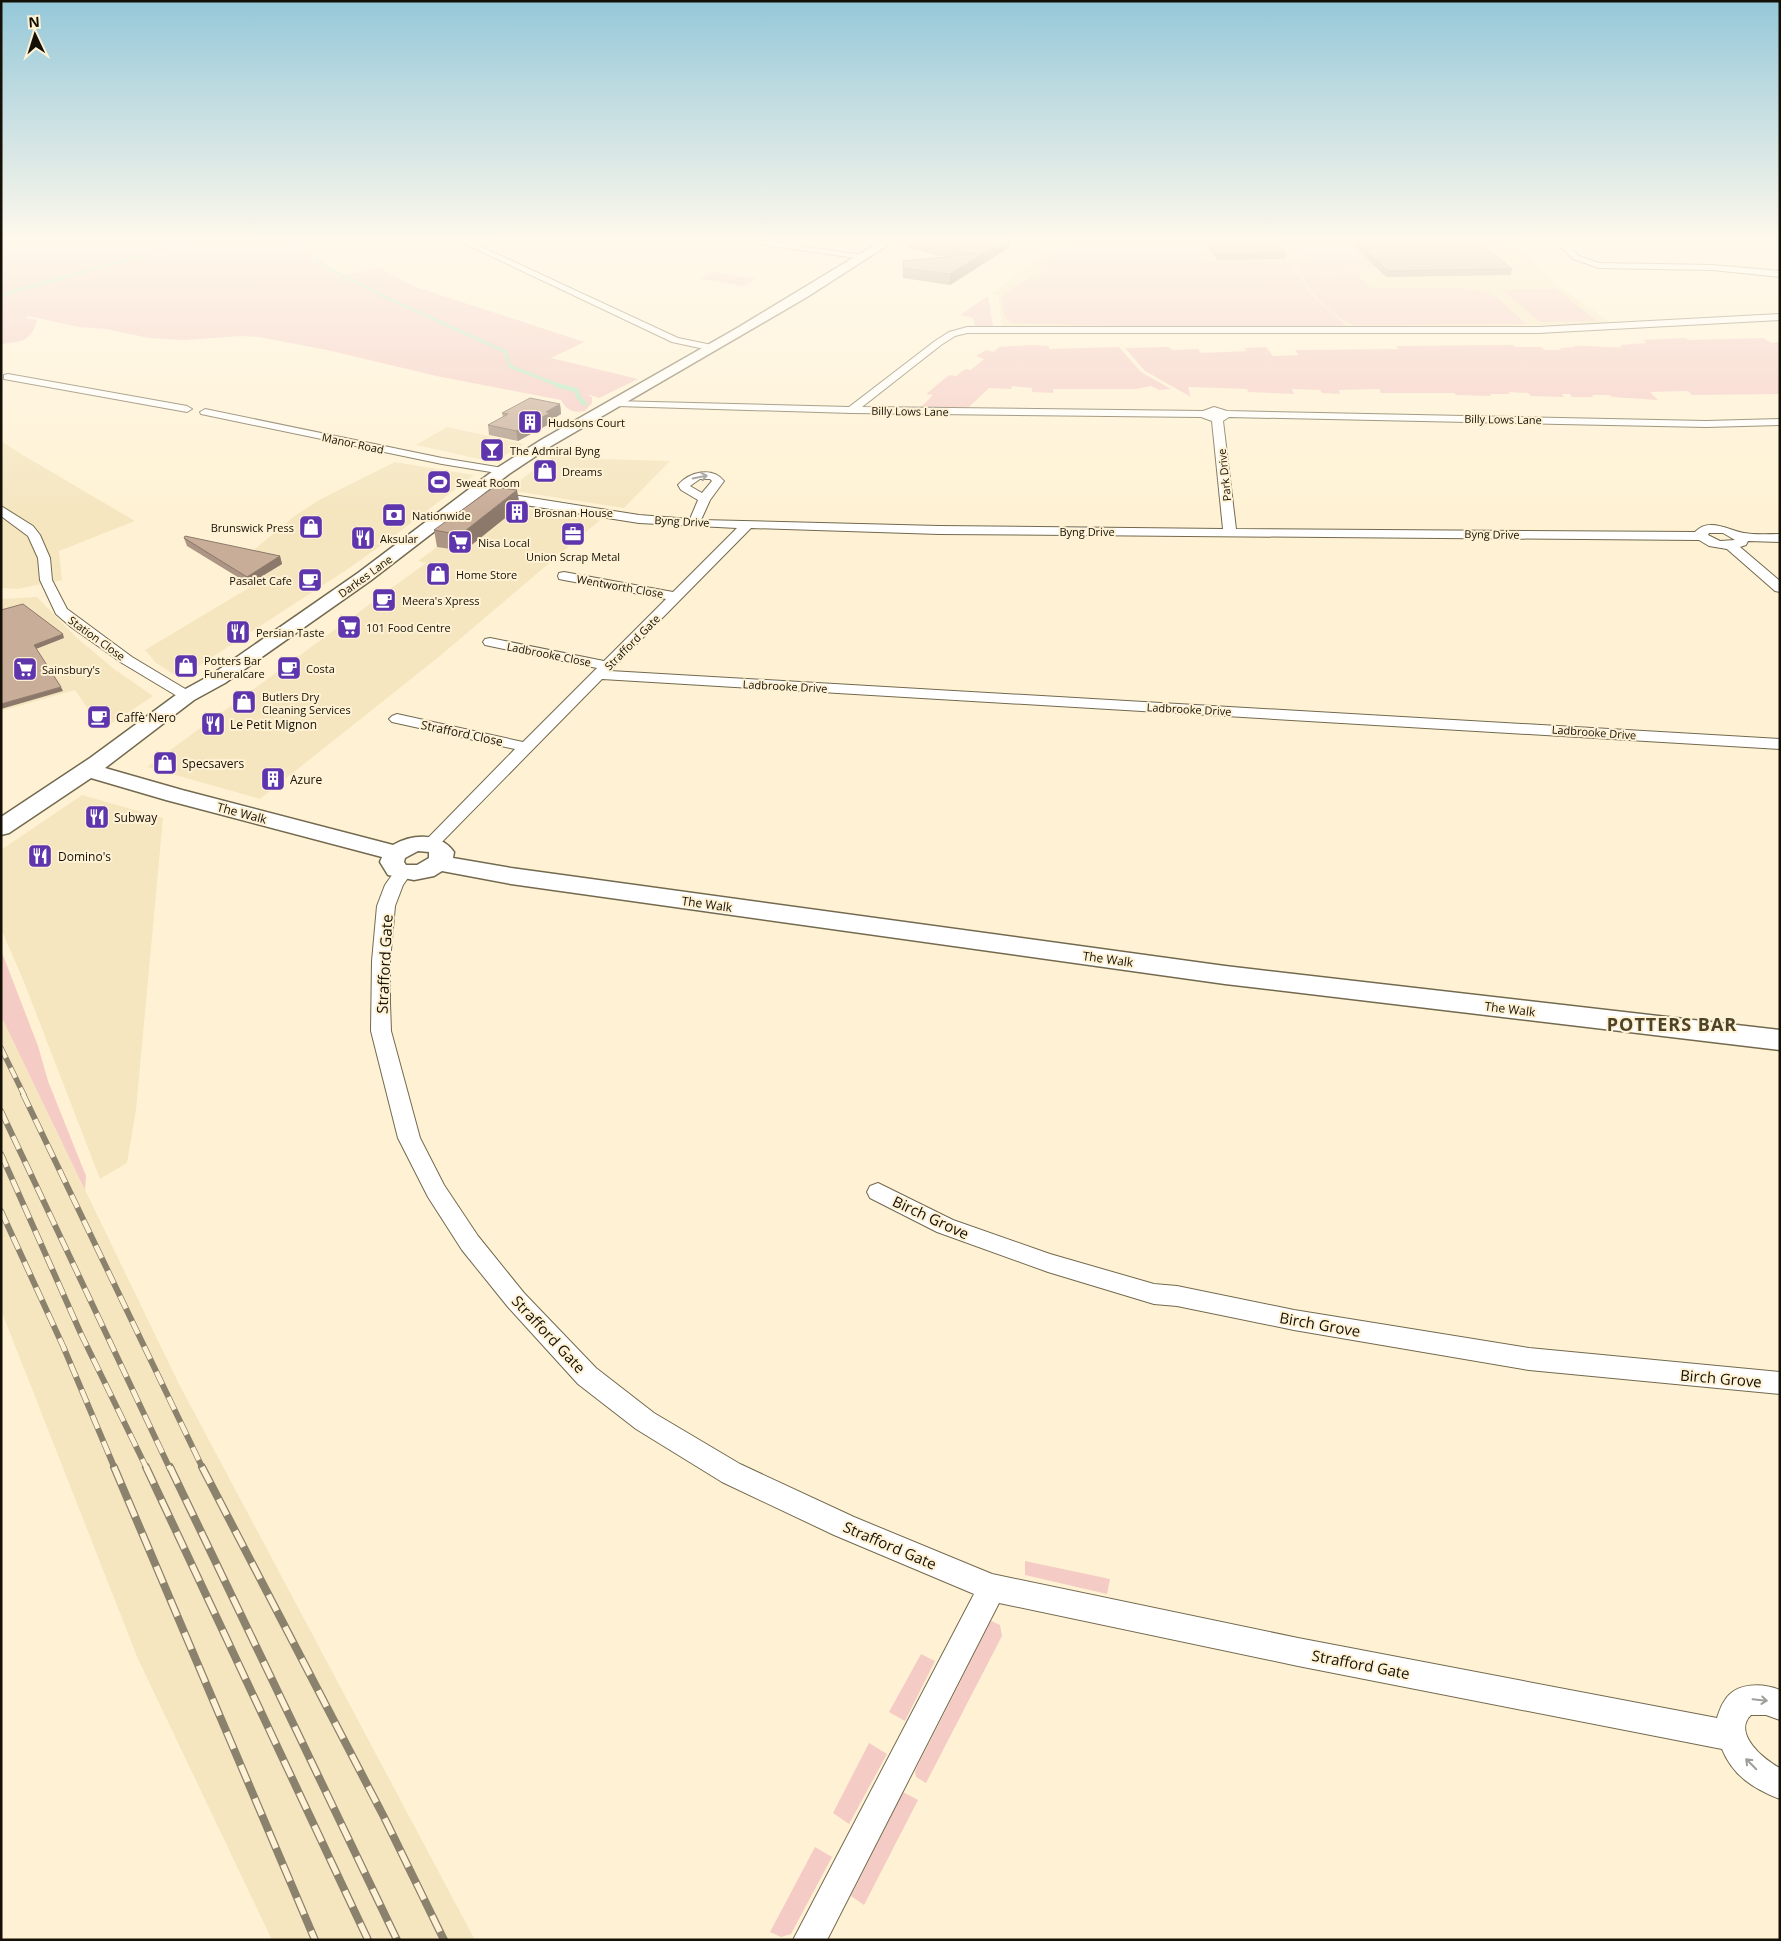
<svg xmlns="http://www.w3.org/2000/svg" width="1781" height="1941" font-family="'Open Sans',sans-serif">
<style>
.built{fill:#f5e6c0}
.green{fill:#f5cbc5}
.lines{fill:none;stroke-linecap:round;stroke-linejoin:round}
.stream-far1{stroke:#b8e7c2;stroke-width:3}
.stream{stroke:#b8e7c2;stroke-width:4.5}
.street-casing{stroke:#73694e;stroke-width:2}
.secondary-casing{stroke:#73694e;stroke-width:3}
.street{fill:#fff;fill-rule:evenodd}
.secondary{fill:#fff;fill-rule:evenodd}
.rail-far2-casing{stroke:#8b826e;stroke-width:5.5}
.rail-far1-casing{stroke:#8b826e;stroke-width:6}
.rail-casing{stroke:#8b826e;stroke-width:8}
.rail-far2{stroke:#fff2d4;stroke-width:4;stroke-dasharray:11;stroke-linecap:butt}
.rail-far1{stroke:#fff2d4;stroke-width:4.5;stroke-dasharray:14;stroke-linecap:butt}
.rail{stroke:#fff2d4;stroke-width:5.5;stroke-dasharray:18;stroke-linecap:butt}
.wall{fill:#ac9584}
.shaded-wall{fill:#8c796b}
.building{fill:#c8ad99;stroke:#8c796b}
.oneway{stroke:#a19f9b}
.labels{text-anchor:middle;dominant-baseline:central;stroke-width:4;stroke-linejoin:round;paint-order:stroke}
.far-street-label{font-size:11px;fill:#141006;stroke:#fff2d4}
.far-poi-label{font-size:11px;fill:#141006;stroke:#fff2d4;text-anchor:start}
.poi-label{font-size:12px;fill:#141006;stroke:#fff2d4;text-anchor:start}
.street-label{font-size:12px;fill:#141006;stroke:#fff2d4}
.near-street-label{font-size:15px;fill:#141006;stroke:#fff2d4}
.district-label{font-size:18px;font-weight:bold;letter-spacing:1px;fill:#4d4329;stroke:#fff2d4}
</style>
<rect width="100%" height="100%" fill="#fff2d4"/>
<path class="built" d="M1135 241H1512L1558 286 1611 323 1458 327 1002 326 998 295H990L1047 252 1070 246Z
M447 427 520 443 524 444 493 462 416 445Z
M1 441 21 454 135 521 59 551 62 580 17 589 1 588Z
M552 455 603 459 670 461 624 508 508 490Z
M395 462 474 475 390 539 345 571 186 674 176 676 156 663 145 650 252 586 213 560 249 554 293 517 319 500Z
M495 504 600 520 440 656 260 799 147 767 426 563 418 561Z
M37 597 76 637 114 669 153 696 102 730 75 690 1 711V599Z
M82 795 163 818 136 1110 127 1163 100 1179 24 982 1 929V850Z
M1 1016 178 1382 475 1940H272L138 1659 1 1310Z"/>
<path class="green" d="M1 241H295L301 243 317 258 342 276 379 268 416 287 584 342 551 358 638 379 599 398 587 394 592 397V403L585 411C574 413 567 411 561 400L441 377 327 350 259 337 240 336 184 340 149 338 106 329 79 327 28 316 25 318 37 320C32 341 21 342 1 344Z
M1153 241 1200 243 1196 248 1205 251 1209 255H1197L1201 261H1289L1311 295 1345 324 1342 326H1124L1011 323 1004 316 1001 295 1038 273 1045 261 1055 252 1069 247Z
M1341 242H1345C1326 254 1298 251 1277 250L1272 247Z
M1351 242 1387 266 1336 272 1302 273 1294 260H1308L1301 251 1335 249Z
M1367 269 1371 271 1357 274 1370 288H1463L1492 293 1526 324 1356 325C1339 322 1306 291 1303 274H1338Z
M713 272 756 279 743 286 700 279Z
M1556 289 1597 321 1540 322 1502 290Z
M988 296 993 326H975L973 318 960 315Z
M1685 338 1689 340 1763 338 1772 343 1780 342V394L1692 395 1688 391 1650 392 1658 400 1612 397 1610 395H1592L1593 397H1572L1570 394H1562L1564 397 1531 396 1528 393 1509 392 1510 394H1490L1491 396 1456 395 1454 393H1381L1379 389 1339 390 1340 394 1322 393 1320 390 1292 389 1294 394 1248 392 1247 389 1188 387 1191 397 1145 371 1125 348 1169 347 1172 350 1198 349 1201 353 1247 351 1244 348 1266 347 1273 356 1299 355 1295 350 1398 349 1396 346 1513 345 1516 347H1541L1545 350H1561L1560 348 1575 347 1574 346C1591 345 1605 348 1622 347L1620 345 1647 343 1643 340Z
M1031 345 1049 346V349L1119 347 1141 372 1171 389 1159 390 1151 386 1136 389H1053V393L1032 392V388L1012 386 1011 389 989 388 969 407H921L933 395 926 394 949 375 956 376 965 369 971 370 984 359 976 356 986 350 994 352 999 347Z
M1 950 38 1046 48 1081 86 1176 85 1190 1 1016Z
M1025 1561 1110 1579 1107 1594 1025 1575Z
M991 1621 1000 1625 1002 1636 926 1783 916 1777 915 1771Z
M921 1654 935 1661 905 1721 889 1712Z
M869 1743 887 1754 849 1824 833 1813Z
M903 1792 918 1800 864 1905 851 1896Z
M815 1847 832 1857 791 1934 781 1937 770 1932Z"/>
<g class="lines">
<path class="stream-far1" d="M289 241 302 246 315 261 383 296 506 352 509 366 561 386
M1 295 194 241"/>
<path class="stream" d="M556 385 576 390 579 398 585 404"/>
<defs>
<path id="street" d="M459 241H469L678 338 712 345 714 347 709 350 672 342Z
M746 241H765L863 255 867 257 863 259 750 243Z
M1555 241H1563L1579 256 1599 263 1713 265 1780 271V277L1713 270 1599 268 1573 259Z
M1762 241H1780V244L1766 243Z
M1780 314V320L1538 333H967L955 336 941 345 862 407 1203 411 1214 407 1227 411 1706 421 1780 419V425L1706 427 1229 417 1223 421 1236 529 1695 532C1709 517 1728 530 1744 533 1755 535 1768 534 1780 534V542L1748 541 1746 545 1740 547 1780 581V592L1775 591 1727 549 1709 546 1699 540 939 534 751 528 610 671 1780 739V749L602 679 436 848H424L422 844 515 749 392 722 389 719 392 716 397 714 523 742 597 668 485 645 483 642 485 639 490 638 604 661 666 599 564 580 559 579 558 576 559 573 564 572 673 592 737 528 639 523 493 500 489 498 487 496 489 494 493 492 639 515 690 519 698 500 681 490 678 485C689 472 712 466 724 481L710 500 701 520 939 526 1223 529 1212 421 1201 417 851 413 617 406 612 403 613 401 849 407 935 341 949 332 967 327H1538ZM700 479H710L712 481 702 493 690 486ZM1709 533H1723L1735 540 1720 541 1708 535Z
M8 374 187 406 192 409 187 412 4 379V375Z
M205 409 442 458 503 468 509 471 503 474 442 464 201 414 200 412Z
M1 506 33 526 40 535 50 558 52 580 67 609 132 657 192 693 194 696 192 699H182L122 663 71 627 56 614 40 580 38 558 28 536 1 516Z
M403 867 409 868 412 872 403 885 395 906 390 961V1003L391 1031 420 1138 444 1185 478 1236 524 1293 596 1368 654 1413 740 1464 854 1517 992 1574 1298 1638 1717 1718C1719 1712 1721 1705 1725 1700 1736 1682 1763 1683 1780 1690V1720L1766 1715H1751C1732 1733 1764 1760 1780 1768V1799C1754 1789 1733 1776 1722 1749L1298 1666 999 1603 827 1940H793L974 1594 834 1535 722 1482 636 1429 578 1384 508 1307 462 1250 428 1197 398 1138 371 1031 372 961 377 906 385 885 397 868Z
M878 1183 953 1220 1050 1254 1154 1284 1177 1286 1294 1310 1529 1348 1780 1372V1394L1529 1370 1294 1330 1177 1306 1154 1304 1048 1272 937 1232 870 1198 867 1192 870 1186Z"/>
<path id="secondary" d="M881 241H894L807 297 551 446 509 474 370 581 225 683 194 700 105 768 182 790 393 845C412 834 440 832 454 852L453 858 511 868 1225 966 1780 1030V1050L1225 984 511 884 442 871 434 876 414 880 388 875 380 862 382 857 166 800 91 778 9 833 1 835V817L90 758 180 692 211 675 358 573 497 468 541 440 739 327ZM418 851 429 852V858L417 865H406L404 862 405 858Z"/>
</defs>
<use href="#street" class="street-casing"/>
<use href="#secondary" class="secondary-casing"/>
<use href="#street" class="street"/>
<use href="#secondary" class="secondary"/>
<defs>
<path id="rail-far2" d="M1 1048 24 1095"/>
<path id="rail-far1" d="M23 1094 203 1469
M1 1111 170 1469
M1 1154 81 1334 147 1469
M1 1211 63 1346 115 1469"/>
<path id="rail" d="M114 1467 315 1940
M146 1467 368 1940
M170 1467 397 1940
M202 1467 384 1817 444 1940"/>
</defs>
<use href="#rail-far2" class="rail-far2-casing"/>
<use href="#rail-far1" class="rail-far1-casing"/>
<use href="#rail" class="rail-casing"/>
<use href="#rail-far2" class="rail-far2"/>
<use href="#rail-far1" class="rail-far1"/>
<use href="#rail" class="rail"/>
</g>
<path class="wall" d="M908 241H1010V247L950 285 903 278V261L944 257 908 248Z
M1203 241H1276L1286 253 1285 259 1217 260Z
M1349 241H1478L1512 269 1511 275 1386 277Z
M560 404 561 414 551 420V423L518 441 489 435 488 425 503 417 502 413Z
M520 506 464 551 437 547 434 530Z
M184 538 280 556 282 564 249 584 187 546Z"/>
<path class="shaded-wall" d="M1004 241H1010V247L950 285V274Z
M560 404 561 414 551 420V423L518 441 516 431 546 412Z
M517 490 520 506 464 551 460 535Z
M280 556 282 564 249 584 247 577Z
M63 634 64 638 36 649 34 645Z
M61 687 63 691 1 709V704Z"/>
<path class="building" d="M920 241H1004L950 274 903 268V261L975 254Z
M1209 241H1276L1286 253 1218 254Z
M1357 241H1478L1512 269 1387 271Z
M530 398 560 404 546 412 550 413 516 431 488 425 508 414 502 413Z
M494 487 517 490 460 535 434 530Z
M185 536 280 556 247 577 184 538Z
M23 604 63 634 34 645 61 687 1 704V610Z"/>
<defs><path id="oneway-shaft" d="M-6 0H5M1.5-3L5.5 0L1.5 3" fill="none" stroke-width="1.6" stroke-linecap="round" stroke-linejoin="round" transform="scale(1.25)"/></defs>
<g class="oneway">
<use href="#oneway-shaft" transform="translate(700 477) rotate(-12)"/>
<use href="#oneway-shaft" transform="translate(1760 1700) rotate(6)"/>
<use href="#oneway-shaft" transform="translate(1751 1764) rotate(-135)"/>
</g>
<linearGradient id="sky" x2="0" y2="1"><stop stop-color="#95c8d9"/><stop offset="0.47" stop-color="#fff9ec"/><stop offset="1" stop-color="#fff9ec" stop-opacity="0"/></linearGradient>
<rect width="1781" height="512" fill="url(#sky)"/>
<defs>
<symbol id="building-square" viewBox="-11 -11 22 22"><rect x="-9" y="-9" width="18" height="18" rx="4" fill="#5f35ad" stroke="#fff2d4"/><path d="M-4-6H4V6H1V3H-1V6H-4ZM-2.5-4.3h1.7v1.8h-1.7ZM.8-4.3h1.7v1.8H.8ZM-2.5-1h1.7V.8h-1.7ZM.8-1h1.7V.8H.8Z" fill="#fff"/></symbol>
<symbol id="bar-square" viewBox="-11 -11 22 22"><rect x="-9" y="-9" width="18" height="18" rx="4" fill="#5f35ad" stroke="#fff2d4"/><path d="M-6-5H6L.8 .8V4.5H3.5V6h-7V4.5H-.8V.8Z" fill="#fff"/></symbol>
<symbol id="shop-square" viewBox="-11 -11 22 22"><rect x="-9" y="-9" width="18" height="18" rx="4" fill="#5f35ad" stroke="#fff2d4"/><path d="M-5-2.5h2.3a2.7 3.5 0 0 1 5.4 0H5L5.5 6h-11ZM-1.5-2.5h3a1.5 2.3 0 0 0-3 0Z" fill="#fff"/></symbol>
<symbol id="stadium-square" viewBox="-11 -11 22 22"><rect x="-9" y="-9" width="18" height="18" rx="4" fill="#5f35ad" stroke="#fff2d4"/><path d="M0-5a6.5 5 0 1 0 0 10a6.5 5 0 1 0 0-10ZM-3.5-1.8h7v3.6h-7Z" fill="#fff"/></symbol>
<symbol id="bank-square" viewBox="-11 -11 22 22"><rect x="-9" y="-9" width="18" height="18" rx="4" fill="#5f35ad" stroke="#fff2d4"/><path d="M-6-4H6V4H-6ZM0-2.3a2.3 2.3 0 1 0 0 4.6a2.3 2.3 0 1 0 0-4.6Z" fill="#fff"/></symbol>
<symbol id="office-square" viewBox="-11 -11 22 22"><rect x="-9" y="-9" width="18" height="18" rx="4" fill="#5f35ad" stroke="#fff2d4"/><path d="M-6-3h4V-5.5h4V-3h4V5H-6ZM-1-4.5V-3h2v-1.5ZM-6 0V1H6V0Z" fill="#fff"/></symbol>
<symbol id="restaurant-square" viewBox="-11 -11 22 22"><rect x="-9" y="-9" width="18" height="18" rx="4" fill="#5f35ad" stroke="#fff2d4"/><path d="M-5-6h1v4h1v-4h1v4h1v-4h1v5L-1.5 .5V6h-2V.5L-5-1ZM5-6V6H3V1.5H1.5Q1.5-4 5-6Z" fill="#fff"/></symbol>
<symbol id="supermarket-square" viewBox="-11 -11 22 22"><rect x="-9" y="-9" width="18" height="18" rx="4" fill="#5f35ad" stroke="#fff2d4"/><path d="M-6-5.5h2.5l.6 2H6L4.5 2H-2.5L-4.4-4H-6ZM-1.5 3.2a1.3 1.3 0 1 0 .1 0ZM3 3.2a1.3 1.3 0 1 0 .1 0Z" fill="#fff"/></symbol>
<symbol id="cafe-square" viewBox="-11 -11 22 22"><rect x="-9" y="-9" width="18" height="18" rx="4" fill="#5f35ad" stroke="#fff2d4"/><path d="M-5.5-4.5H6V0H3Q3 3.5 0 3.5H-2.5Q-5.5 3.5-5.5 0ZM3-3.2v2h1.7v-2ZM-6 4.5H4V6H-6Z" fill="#fff"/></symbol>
</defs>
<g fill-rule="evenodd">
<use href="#building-square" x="516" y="408" width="28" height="28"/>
<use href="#bar-square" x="478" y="436" width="28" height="28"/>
<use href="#shop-square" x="531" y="457" width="28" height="28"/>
<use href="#stadium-square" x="425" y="468" width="28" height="28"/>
<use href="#building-square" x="503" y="498" width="28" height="28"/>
<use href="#bank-square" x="380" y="501" width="28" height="28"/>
<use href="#shop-square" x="297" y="513" width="28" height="28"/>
<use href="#office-square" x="559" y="520" width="28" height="28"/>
<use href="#restaurant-square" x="349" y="524" width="28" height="28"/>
<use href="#supermarket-square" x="446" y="528" width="28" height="28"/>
<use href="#shop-square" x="424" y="560" width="28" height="28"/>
<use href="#cafe-square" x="296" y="566" width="28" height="28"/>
<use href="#cafe-square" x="370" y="586" width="28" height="28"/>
<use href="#supermarket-square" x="335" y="613" width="28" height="28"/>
<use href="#restaurant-square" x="224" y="618" width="28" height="28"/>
<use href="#shop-square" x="172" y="652" width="28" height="28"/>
<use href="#cafe-square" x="275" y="654" width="28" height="28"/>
<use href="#supermarket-square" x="11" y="655" width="28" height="28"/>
<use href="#shop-square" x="230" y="688" width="28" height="28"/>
<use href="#cafe-square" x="85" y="703" width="28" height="28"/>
<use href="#restaurant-square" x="199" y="710" width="28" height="28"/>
<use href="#shop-square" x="151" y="749" width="28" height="28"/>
<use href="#building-square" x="259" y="765" width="28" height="28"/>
<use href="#restaurant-square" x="83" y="803" width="28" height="28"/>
<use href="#restaurant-square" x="26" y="842" width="28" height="28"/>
</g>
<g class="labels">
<g class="far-street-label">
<text transform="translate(910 411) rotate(1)">Billy Lows Lane</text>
<text transform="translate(1503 419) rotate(1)">Billy Lows Lane</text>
<text transform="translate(353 443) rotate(12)">Manor Road</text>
<text transform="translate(1224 475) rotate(-96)">Park Drive</text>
<text transform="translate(682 521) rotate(3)">Byng Drive</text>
<text x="1087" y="531">Byng Drive</text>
<text transform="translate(1492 534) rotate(1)">Byng Drive</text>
<text transform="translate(365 576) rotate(-36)">Darkes Lane</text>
<text transform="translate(620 586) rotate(10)">Wentworth Close</text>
<text transform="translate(97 638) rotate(36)">Station Close</text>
<text transform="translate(632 642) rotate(-45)">Strafford Gate</text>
<text transform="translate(549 654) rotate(11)">Ladbrooke Close</text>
<text transform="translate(785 686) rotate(3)">Ladbrooke Drive</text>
<text transform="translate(1189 709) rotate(3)">Ladbrooke Drive</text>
<text transform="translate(1594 732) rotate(4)">Ladbrooke Drive</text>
</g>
<g class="far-poi-label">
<text x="548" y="422">Hudsons Court</text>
<text x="510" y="450">The Admiral Byng</text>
<text x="562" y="471">Dreams</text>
<text x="456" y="482">Sweat Room</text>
<text x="534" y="512">Brosnan House</text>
<text x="412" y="515">Nationwide</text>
<text x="294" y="527" text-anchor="end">Brunswick Press</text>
<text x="380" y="538">Aksular</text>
<text x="478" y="542">Nisa Local</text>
<text x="573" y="556" text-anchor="middle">Union Scrap Metal</text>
<text x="456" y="574">Home Store</text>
<text x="292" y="580" text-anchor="end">Pasalet Cafe</text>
<text x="402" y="600">Meera's Xpress</text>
<text x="366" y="627">101 Food Centre</text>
<text x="256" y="632">Persian Taste</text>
<text x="204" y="660">Potters Bar<tspan x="204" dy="13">Funeralcare</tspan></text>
<text x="306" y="668">Costa</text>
<text x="42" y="669">Sainsbury's</text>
<text x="262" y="696">Butlers Dry<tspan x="262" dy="13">Cleaning Services</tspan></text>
</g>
<g class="poi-label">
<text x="116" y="717">Caffè Nero</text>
<text x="230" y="724">Le Petit Mignon</text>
<text x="182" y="763">Specsavers</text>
<text x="290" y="779">Azure</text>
<text x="114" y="817">Subway</text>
<text x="58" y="856">Domino's</text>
</g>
<g class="street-label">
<text transform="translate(462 733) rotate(12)">Strafford Close</text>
<text transform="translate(242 813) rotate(15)">The Walk</text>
<text transform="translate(707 904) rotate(8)">The Walk</text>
<text transform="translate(1108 959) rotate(8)">The Walk</text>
<text transform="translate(1510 1009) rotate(7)">The Walk</text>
</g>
<g class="near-street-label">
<text transform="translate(384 964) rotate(-87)">Strafford Gate</text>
<text transform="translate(931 1217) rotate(25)">Birch Grove</text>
<text transform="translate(1320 1324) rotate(10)">Birch Grove</text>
<text transform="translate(549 1334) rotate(47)">Strafford Gate</text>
<text transform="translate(1721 1378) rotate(5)">Birch Grove</text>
<text transform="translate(890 1545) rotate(23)">Strafford Gate</text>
<text transform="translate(1361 1664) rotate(11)">Strafford Gate</text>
</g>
<g class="district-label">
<text x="1672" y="1024">POTTERS BAR</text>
</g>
</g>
<rect width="1781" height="1941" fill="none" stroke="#141006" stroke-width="5"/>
<g transform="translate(35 35) rotate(356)" stroke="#fff2d4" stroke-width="4" paint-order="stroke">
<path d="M0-4L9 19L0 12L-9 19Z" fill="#141006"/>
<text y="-8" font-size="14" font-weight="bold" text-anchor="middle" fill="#141006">N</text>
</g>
</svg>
